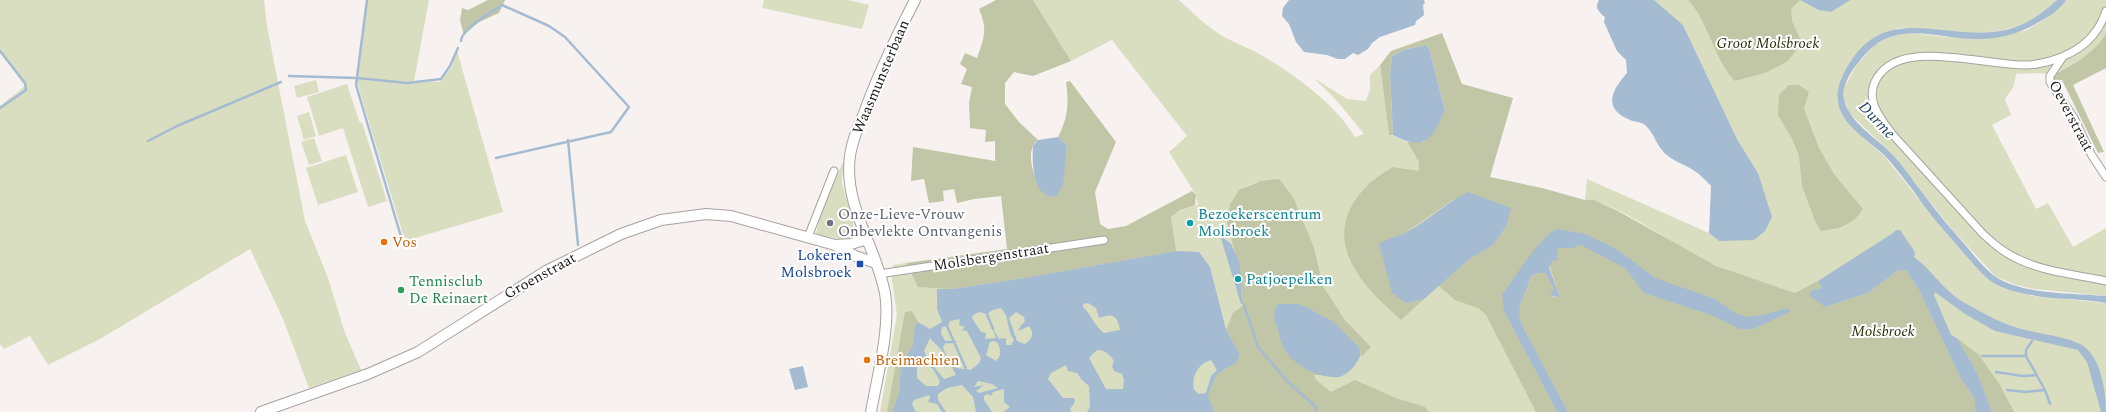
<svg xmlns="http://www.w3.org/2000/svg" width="2106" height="412" font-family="Spectral,serif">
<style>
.green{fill:#d9dec0;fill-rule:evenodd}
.forest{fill:#c1c6a7}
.water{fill:#a4bbd2;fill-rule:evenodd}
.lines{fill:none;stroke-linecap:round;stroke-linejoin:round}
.stream{stroke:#a4bbd2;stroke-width:2.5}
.street-casing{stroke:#a6a29f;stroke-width:9}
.secondary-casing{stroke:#a6a29f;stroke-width:12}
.street{stroke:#fff;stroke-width:7}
.secondary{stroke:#fff;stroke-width:10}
.worship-dot{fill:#6b7280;stroke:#fff;stroke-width:1.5}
.culture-dot{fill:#0f9aa8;stroke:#fff;stroke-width:1.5}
.food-dot{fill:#e8710a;stroke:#fff;stroke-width:1.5}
.transit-dot{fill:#1a4fb4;stroke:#fff;stroke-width:1.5}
.leisure-dot{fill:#2e9e5b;stroke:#fff;stroke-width:1.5}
.labels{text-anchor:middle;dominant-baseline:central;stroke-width:4;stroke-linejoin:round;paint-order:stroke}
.park-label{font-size:15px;font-style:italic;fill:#2c3009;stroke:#fff}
.street-label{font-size:15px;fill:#1f1d1d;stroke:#fff}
.worship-label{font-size:15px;fill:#5b616d;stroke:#fff;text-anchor:start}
.culture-label{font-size:15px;fill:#0d838f;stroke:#fff;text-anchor:start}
.food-label{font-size:15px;fill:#c56008;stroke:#fff;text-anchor:start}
.transit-label{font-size:15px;fill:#164399;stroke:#fff;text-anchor:end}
.leisure-label{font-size:15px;fill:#27864d;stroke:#fff;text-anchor:start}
.water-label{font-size:16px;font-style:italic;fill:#1f4466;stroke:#fff}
</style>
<rect width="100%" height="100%" fill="#f7f2f0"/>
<path class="green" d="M0 0H264L267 26 305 221 328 278 345 333 361 370 309 388 283 319 250 249 100 339 48 365 30 336 4 349 0 344V106L25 86 0 52Z
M367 0H429L414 81 440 82 452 67 457 51 503 212 405 241 356 79Z
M764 0H848L869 5 862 29 762 8Z
M1033 0H1179C1193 13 1207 27 1224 37 1233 42 1244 46 1254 51 1289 70 1335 103 1355 137L1364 134 1337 101 1314 78 1347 99 1366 101 1370 89V75L1380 65 1389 134 1407 142 1415 156 1641 252 1792 292C1767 283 1741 276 1716 266 1684 253 1614 199 1585 200L1587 179 1709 233 1719 241 1758 173 1737 139 1683 25 1654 0H1688C1707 21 1715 49 1728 74L1700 0H2057L2043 13 2022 25 2001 31 1977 33 1898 28 1851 60 1837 100 1860 134 1885 157 1947 234 1972 262 1993 282 2032 296 2106 303V412H880L897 315 892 280 893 265 906 263 910 275 987 265 1176 213 1195 205 1198 206 1196 195 1169 152 1187 136 1112 40 1071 61ZM1263 181 1229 211C1232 193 1246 184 1263 181Z
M2066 0H2106V33L2095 49 2083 58 2053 75 2040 73 2016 74 2014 86 2005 99 2011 115 1992 125 2036 209 2048 203 2073 247 2106 228V296L2034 289 2017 285 1996 277 1952 229 1890 152 1849 113 1844 99V88L1857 64 1874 46 1887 38 1900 34 1912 33 1947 37 2025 31 2047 18Z
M316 80 319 92 297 98 294 86Z
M347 84 360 123 362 122 387 201 368 207 343 128 319 136 307 97Z
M309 112 316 136 304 140 297 116Z
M314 138 322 161 309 165 301 142Z
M346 155 358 192 318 205 306 168Z
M844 160C844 167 842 175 842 182 844 198 860 226 851 239L844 240 816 234 822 209Z"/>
<path class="forest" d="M488 0H505L499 13 479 22 464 35 460 20 462 8 468 10Z
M996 0H1033L1071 61 1033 76 1014 72 1005 83V104L1019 122 1038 140C1023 151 1035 182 1044 194L1061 189 1067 145 1058 137C1068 118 1069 103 1066 82L1070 81 1116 142 1095 192 1100 224 1108 229 1126 226 1192 191 1196 195 1195 205 1179 211 1171 217 1176 251 1025 278 952 289 918 287 906 263 1007 249 1001 196 974 199 957 203 954 189 943 191 944 201 929 203 924 179 911 181 913 147 995 161V141L985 142 986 130 970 128 969 103 972 87 961 84 967 69 960 64 965 53 977 58C984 38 988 30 979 9Z
M1688 0H1800L1791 9 1792 21 1802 43 1788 61 1765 73 1735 81C1714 60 1710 24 1688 0Z
M1442 33 1462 84 1513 98 1490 177 1542 188 1585 200H1594L1618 211 1716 266 1795 293 1818 281 1822 288 1812 290 1825 307 1868 293 1897 271 1907 270 1919 290 1961 379 1975 399V410L1978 412H1568L1521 323C1514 298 1528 298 1530 278 1535 274 1541 271 1546 274L1554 289 1551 297 1560 298 1549 263 1558 257 1557 251 1558 248H1572L1557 229 1504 311 1557 412H1536L1486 315 1478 308 1455 300 1439 286 1471 258 1493 245 1454 199 1405 233 1386 240 1406 303 1424 299 1401 320C1360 284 1317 238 1366 187 1373 179 1384 173 1393 167L1419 171V162L1407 142H1424L1445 110 1429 48 1425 45 1404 50 1392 56 1390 74 1393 135H1389L1380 65 1391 51Z
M2106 33V68L2073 85 2104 152 2098 153 2062 80 2053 81V75C2074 64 2094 54 2106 33Z
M1789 85H1799L1809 92 1804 109 1819 148 1834 174 1863 209C1853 225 1839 229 1821 231L1815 221 1802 186 1799 156 1792 139 1778 115 1779 95Z
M1279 179 1293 197 1314 248 1323 286 1344 319 1371 347 1361 357 1360 348C1334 322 1317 305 1278 304L1296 362 1322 375H1314L1317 381 1331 392 1355 380 1396 398 1425 407 1429 412H1214L1208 395 1217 374 1237 362 1240 354 1226 330 1233 313 1244 305 1241 294 1242 278 1227 222 1230 204 1239 190 1261 181Z
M912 311 918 322 915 325 913 345 901 364 899 394 892 412H887L905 312Z
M1957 338 1979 355 2000 385 2014 412H1992L1977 373Z"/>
<path class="water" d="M1289 0H1424L1425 3 1423 5 1424 15 1416 21 1415 25 1380 37 1372 43 1368 49 1358 55 1353 53 1345 59H1338L1327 55 1304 52 1296 42 1289 24 1282 16 1283 8Z
M1599 0H1654L1683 25 1737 139 1758 173 1772 217 1765 231 1754 240 1719 241 1709 233 1711 186C1706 181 1700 174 1693 170 1684 164 1668 159 1662 150 1655 142 1654 133 1645 125 1640 121 1633 122 1628 119 1601 107 1614 88 1627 73L1626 60 1617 51 1604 22 1605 17C1599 12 1594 8 1599 0Z
M1800 0H1850L1831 12 1819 10Z
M2057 0H2066C2060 10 2047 18 2037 23 2019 34 2000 39 1978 39 1944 40 1903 21 1873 47 1861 57 1840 82 1844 99 1848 121 1875 137 1890 152 1903 165 1913 181 1925 196 1938 214 1953 231 1968 248 1976 258 1986 270 1996 277 2024 295 2073 293 2106 296V303C2081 298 2055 300 2031 295 2019 293 2003 289 1992 282 1981 274 1971 261 1961 250 1944 231 1927 211 1912 189 1903 178 1894 165 1884 155 1871 143 1852 131 1843 116 1834 99 1837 87 1845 71 1883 0 1940 41 2000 31 2022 28 2041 15 2057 0Z
M1425 45 1429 48 1445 110C1432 138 1427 153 1393 135L1390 74 1392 56 1404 50Z
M1058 137 1067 145 1063 185 1057 196C1032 201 1032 162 1033 146L1038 140Z
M1468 192 1511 208 1506 226 1493 245 1471 258 1424 299 1406 303 1392 293 1379 244C1387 238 1396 237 1405 233 1427 222 1445 203 1468 192Z
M1557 229 1585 234 1598 240 1618 250 1655 278 1715 299 1735 313 1747 317 1763 315 1788 308 1790 312 1753 329H1740L1711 315 1644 293 1625 268 1581 245 1572 248H1558L1557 260 1552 261 1549 267 1560 298 1550 295 1554 289 1546 274C1541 271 1534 274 1530 278 1527 297 1515 300 1521 323L1568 412H1557L1504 311 1502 295C1514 279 1540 236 1557 229Z
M1896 230H1900L1915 252 1914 257C1932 270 1943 290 1963 302 1980 311 1999 323 2018 328 2038 334 2061 335 2080 344 2101 355 2106 391 2106 412H2101L2087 362 2078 350 1995 331 1965 314 1935 292 1934 295 1951 335 1957 338 1977 373 1992 412H1978L1975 410V399L1961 379 1919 290 1906 270 1897 271 1868 293 1825 307 1809 295 1812 290 1822 288 1818 281 1893 233Z
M1220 235 1231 244 1238 259 1242 279 1241 294 1244 305 1241 304Z
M1176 251 1199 252 1210 267 1226 330 1240 354 1237 362 1217 374 1208 395 1214 412H1087L1090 407 1089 386 1082 380 1077 373 1068 371 1066 365 1051 373 1048 379 1063 398H1074L1075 402 1070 409 1071 412H1003L1010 407 1004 402V389L993 392 991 396 987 394 984 396V400L992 412H976L973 397 962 385 947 388 938 394V400L946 412H942L937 404 928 402 930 398 929 395 914 400 912 404 916 412H892L899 393 901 364 913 345 915 325 918 322 930 329 942 322 937 309V289H952L1025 278ZM1088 303 1096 308 1099 318C1113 313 1117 315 1120 330L1104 333C1094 326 1092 315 1083 307V304ZM1001 308 1006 315 1010 333 1014 340 1011 345H1006V338L999 339 993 329 996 338 985 339 986 333 981 332 972 318 973 315 979 312 987 314 993 310ZM1016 312 1024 317 1025 322 1022 324 1018 331 1029 326C1035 334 1032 339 1025 344L1017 341 1009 318ZM960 319 959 325 965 327 962 330 967 331 981 358 979 363 971 370 956 368C951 361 945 355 943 347L946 342 941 334 942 327 948 326 950 321ZM930 338 944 353 956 375 944 379 929 361 924 351ZM993 341 997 342C1001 349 1002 355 996 361L986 355 990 342ZM1097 350C1106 350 1109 354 1114 361L1112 366 1114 371 1122 374 1124 380 1123 389H1106L1089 358ZM1211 360 1217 370 1211 376 1206 393 1199 394 1194 390C1191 376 1198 364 1211 360ZM923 363 933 369 940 381 938 386H926L917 378V367ZM978 381 992 384 998 388 979 393 976 391 984 385 974 387Z
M1278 304H1298L1306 307 1332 321 1360 348C1361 356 1360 358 1355 365 1351 370 1345 376 1338 377 1321 379 1293 365 1285 350 1281 345 1280 336 1278 330 1274 320 1272 313 1278 304Z
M803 366 808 387 795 390 789 369Z"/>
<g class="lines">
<path class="stream" d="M367 0 356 85 402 240
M461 41C461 29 492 12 502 5L549 26 565 37 629 107 611 132 496 158
M0 51 25 83 26 90 0 108
M289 76 357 78 407 83 441 79 450 66 458 48
M568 140 578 245
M148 141 177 126 281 82
M1244 305 1258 347 1288 382 1315 406 1317 412
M987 314 993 329
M947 326 966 369
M2032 341 2026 350V356L2045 390 2050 404
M946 342H955
M1982 356H2026
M1996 372 2023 376 2036 375
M2007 390 2025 392 2045 390"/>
<defs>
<path id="street" d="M2106 11C2096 43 2069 58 2037 64 1996 71 1903 34 1877 78 1864 99 1880 118 1893 135L1983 234C1994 244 2004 253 2018 259 2044 272 2078 275 2106 281
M2062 58 2050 76V82L2074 118 2091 154 2106 177
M808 237 834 171
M879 274 1104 240"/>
<path id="secondary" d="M835 245 851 244 867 239
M261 412 368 374 418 352 546 271 621 234 661 220 706 214 731 216 835 245 855 256 876 263
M871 412C877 377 891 327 885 293 876 246 843 205 850 156 852 141 858 127 864 113 878 74 896 37 915 0"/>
</defs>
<use href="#street" class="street-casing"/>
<use href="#secondary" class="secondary-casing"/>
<use href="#street" class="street"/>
<use href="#secondary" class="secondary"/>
</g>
<circle class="worship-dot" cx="830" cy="223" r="4"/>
<g class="culture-dot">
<circle cx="1190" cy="223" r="4"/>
<circle cx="1238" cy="279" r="4"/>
</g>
<g class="food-dot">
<circle cx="384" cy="242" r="4"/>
<circle cx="867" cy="360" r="4"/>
</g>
<rect class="transit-dot" x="856" y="260" width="8" height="8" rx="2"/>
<circle class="leisure-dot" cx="401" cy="290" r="4"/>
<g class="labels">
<g class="park-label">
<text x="1768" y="43">Groot Molsbroek</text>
<text x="1883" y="331">Molsbroek</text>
</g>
<g class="street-label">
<text transform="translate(881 77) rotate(-67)">Waasmunsterbaan</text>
<text transform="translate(2071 116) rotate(62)">Oeverstraat</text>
<text transform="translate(991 257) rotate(-9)">Molsbergenstraat</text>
<text transform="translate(540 276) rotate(-29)">Groenstraat</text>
</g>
<g class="worship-label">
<text x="838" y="214">Onze-Lieve-Vrouw<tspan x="838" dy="17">Onbevlekte Ontvangenis</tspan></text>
</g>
<g class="culture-label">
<text x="1198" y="214">Bezoekerscentrum<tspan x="1198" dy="17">Molsbroek</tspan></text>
<text x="1246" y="279">Patjoepelken</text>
</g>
<g class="food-label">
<text x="392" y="242">Vos</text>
<text x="875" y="360">Breimachien</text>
</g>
<g class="transit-label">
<text x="852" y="255">Lokeren<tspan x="852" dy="17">Molsbroek</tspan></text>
</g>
<g class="leisure-label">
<text x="409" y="281">Tennisclub<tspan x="409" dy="17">De Reinaert</tspan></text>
</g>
<g class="water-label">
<text transform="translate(1877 120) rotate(46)">Durme</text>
</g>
</g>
</svg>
